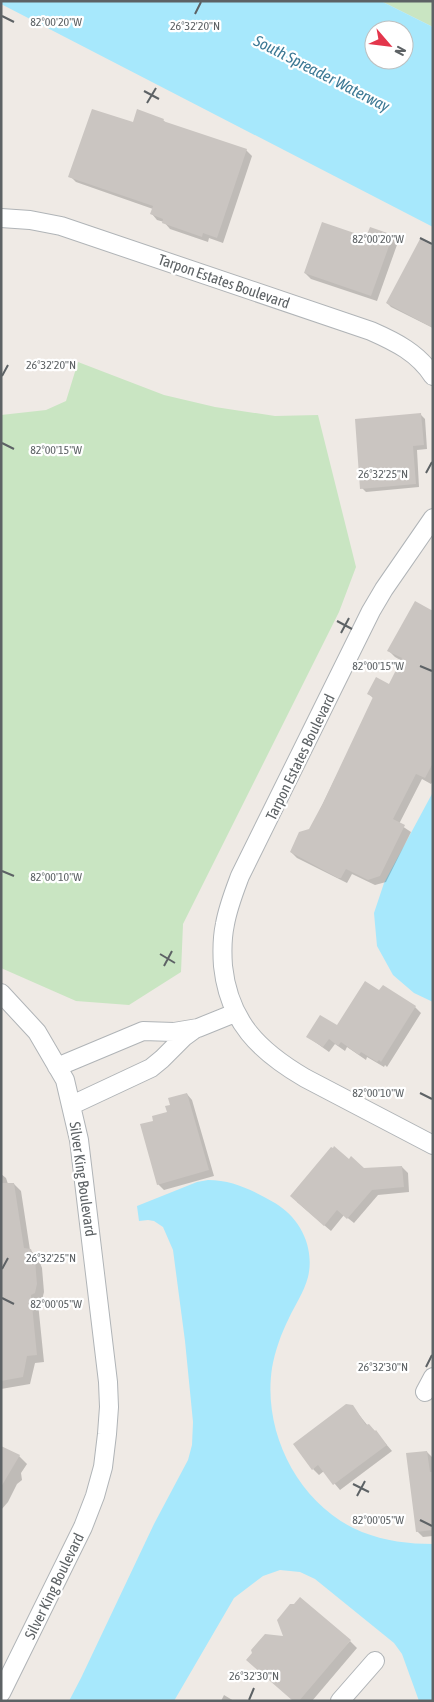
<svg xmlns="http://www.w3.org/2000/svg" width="434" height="1702" font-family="'Asap Condensed',sans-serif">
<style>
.green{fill:#c9e5c2}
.water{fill:#a7e8fc;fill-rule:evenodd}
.shadow{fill:#0003}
.building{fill:#cac5c1}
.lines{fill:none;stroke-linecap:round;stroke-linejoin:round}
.minor-casing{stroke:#b0b4b7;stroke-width:20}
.minor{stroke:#fff;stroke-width:18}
.ticks{fill:none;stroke:#5d6265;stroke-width:2}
.labels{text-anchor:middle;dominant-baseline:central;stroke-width:4.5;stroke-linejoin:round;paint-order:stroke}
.street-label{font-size:15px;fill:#5d6265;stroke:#fff}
.water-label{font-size:16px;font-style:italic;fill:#3c7894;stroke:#fff}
.ticks-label{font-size:12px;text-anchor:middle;fill:#5d6265;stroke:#fff;stroke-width:4.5;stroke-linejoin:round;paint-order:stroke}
</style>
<rect width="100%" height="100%" fill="#efeae5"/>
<path class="green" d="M381 1H433V27Z
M78 362 164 395 215 407 275 416 318 415 356 567 339 612 183 924 181 972 129 1005 76 1001 1 968V415L46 410 66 401Z"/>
<path class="water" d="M1 1H381L433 27V227L1 4ZM374 30H404V60H374Z
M433 792V1002L414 993 393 975 377 946 374 913 384 883Z
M208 1180C233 1180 254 1191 275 1203 300 1218 315 1247 308 1277 304 1292 295 1305 289 1318 281 1334 275 1351 272 1368 262 1434 300 1507 362 1532 385 1541 409 1544 433 1544V1701H419L402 1654 394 1643 315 1579 300 1572 280 1570 263 1576 234 1598 174 1701H69L81 1678 154 1524 188 1460 192 1445 193 1422 185 1341 173 1250 163 1227 154 1221 148 1220 139 1221 137 1206 197 1182Z"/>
<path class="shadow" d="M163 120 167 124 246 150 252 156 223 243 209 238 208 242 170 229 164 222 157 220 152 214 153 209 76 182 70 176 134 124Z
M392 236 398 242 377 301 311 279 305 273 367 239Z
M433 248V328L391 307 387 303Z
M421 415 425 419 427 449 417 450 419 487 366 492 362 488Z
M433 609V781L431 784 422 779 399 824 411 832 386 882 375 885 352 874 347 883 297 858 291 852 310 830 374 699 369 694 389 685 402 661 395 657 389 651Z
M379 992 415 1007 421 1013 387 1067 385 1065 384 1067 367 1057 366 1060 347 1047 345 1051 335 1044 329 1052 308 1037 337 1027Z
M187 1094 192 1100 214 1176 164 1190 158 1184 169 1113 172 1106Z
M349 1160 364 1169 402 1167 408 1173 409 1192 378 1195 354 1223 344 1215 331 1231 297 1202Z
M1 1174 6 1178 8 1184H14L21 1191 30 1250 38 1258 42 1268 44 1292 42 1300 38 1303 44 1362 35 1363 30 1384 1 1389Z
M352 1406 368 1426 375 1431 392 1451 340 1490 324 1471 319 1475 313 1469Z
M1 1447 19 1456 27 1464 21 1473 22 1480 17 1484 8 1502 1 1510Z
M427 1452 433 1458V1536L423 1537 417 1531Z
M350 1641 357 1648 312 1701H294Z
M224 1695 234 1701H221Z"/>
<path class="building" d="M92 109 133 122 137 109 164 119 163 121 247 149 217 238 203 233 202 237 162 223 163 219 150 214 153 206 68 177Z
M322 222 366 237 370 227 393 235 371 296 304 273Z
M420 239 433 246V328L386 303Z
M421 413 424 445 413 446 416 484 360 489 355 419Z
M415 601 433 611V763L425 778 416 774 393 819 405 825 380 876 368 880 346 869 341 878H338L290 852 299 832 309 829 323 803 373 697 367 694 376 677 389 684 402 658 387 651Z
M365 981 379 990 383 985 416 1006 381 1062 379 1060 377 1062 361 1052 359 1055 341 1042 338 1046 329 1039 323 1047 306 1037 320 1015 337 1025Z
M187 1093 209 1170 157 1185 140 1124 153 1121 152 1116 167 1112 165 1106 170 1105 168 1098Z
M334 1146 349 1159 351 1156 364 1168 402 1166 404 1187 372 1190 347 1219 337 1210 324 1226 290 1196 331 1147 333 1148Z
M1 1183H14L24 1248 31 1249 35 1260 37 1284 35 1293 31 1295 37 1355 27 1356 23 1377 1 1381Z
M346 1404 353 1405 366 1425 369 1424 375 1431 376 1430 387 1445 333 1485 318 1465 312 1470 293 1444Z
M1 1446 20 1455 1 1487Z
M427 1451 430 1472H433V1530L416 1532 406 1453Z
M300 1597 351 1640 299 1701H293L246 1660 252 1653 251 1650 265 1634 283 1636 277 1620 290 1604H294Z"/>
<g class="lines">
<defs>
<path id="minor" d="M1 218 30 220 61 226 371 331C396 342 418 353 433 376
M433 518 384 589 371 611 240 876C234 892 228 907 225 924 222 938 222 952 223 966 229 1022 259 1051 305 1078L433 1145
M1 993 37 1032 65 1080 79 1140 108 1382 109 1407 107 1434 103 1467 95 1496 83 1527 1 1693
M57 1067 143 1031 174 1032 198 1028 235 1013
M72 1105 151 1068 162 1059 184 1037 195 1029
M425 1392 433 1377
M340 1701 375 1661"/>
</defs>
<use href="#minor" class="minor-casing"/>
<use href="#minor" class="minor"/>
</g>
<path class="ticks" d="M195 14 201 2M2 16 14 22M144 91 159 99M147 103 156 88M420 238 432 244M2 376 8 365M2 443 14 449M426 473 432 462M337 621 352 629M341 633 349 618M420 666 432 671M2 871 14 876M160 954 175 963M164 966 172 951M420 1093 432 1099M2 1269 8 1258M2 1298 14 1304M426 1367 432 1355M353 1484 369 1492M357 1496 365 1481M420 1520 432 1526M249 1700 254 1688"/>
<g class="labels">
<g class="street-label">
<text transform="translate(224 281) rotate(19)">Tarpon Estates Boulevard</text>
<text transform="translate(300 757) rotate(-64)">Tarpon Estates Boulevard</text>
<text transform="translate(83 1179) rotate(82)">Silver King Boulevard</text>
<text transform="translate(54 1586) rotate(-64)">Silver King Boulevard</text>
</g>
<g class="water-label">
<text transform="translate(322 73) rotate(27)">South Spreader Waterway</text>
</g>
</g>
<g class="ticks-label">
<text x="56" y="26">82°00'20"W</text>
<text x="195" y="30">26°32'20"N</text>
<text x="378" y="243">82°00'20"W</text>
<text x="51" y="369">26°32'20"N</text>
<text x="56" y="454">82°00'15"W</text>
<text x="383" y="478">26°32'25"N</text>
<text x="378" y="670">82°00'15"W</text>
<text x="56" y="881">82°00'10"W</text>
<text x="378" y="1097">82°00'10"W</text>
<text x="51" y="1262">26°32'25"N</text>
<text x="56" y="1308">82°00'05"W</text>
<text x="383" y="1371">26°32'30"N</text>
<text x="378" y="1524">82°00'05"W</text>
<text x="254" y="1680">26°32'30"N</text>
</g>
<rect width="434" height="1702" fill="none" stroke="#5d6265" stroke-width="5"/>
<g transform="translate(389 45) rotate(118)"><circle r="24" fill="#ffffff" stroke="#bec0c1"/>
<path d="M0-4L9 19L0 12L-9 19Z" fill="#e3364c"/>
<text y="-8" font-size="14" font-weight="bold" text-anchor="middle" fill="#5d6265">N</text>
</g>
</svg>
